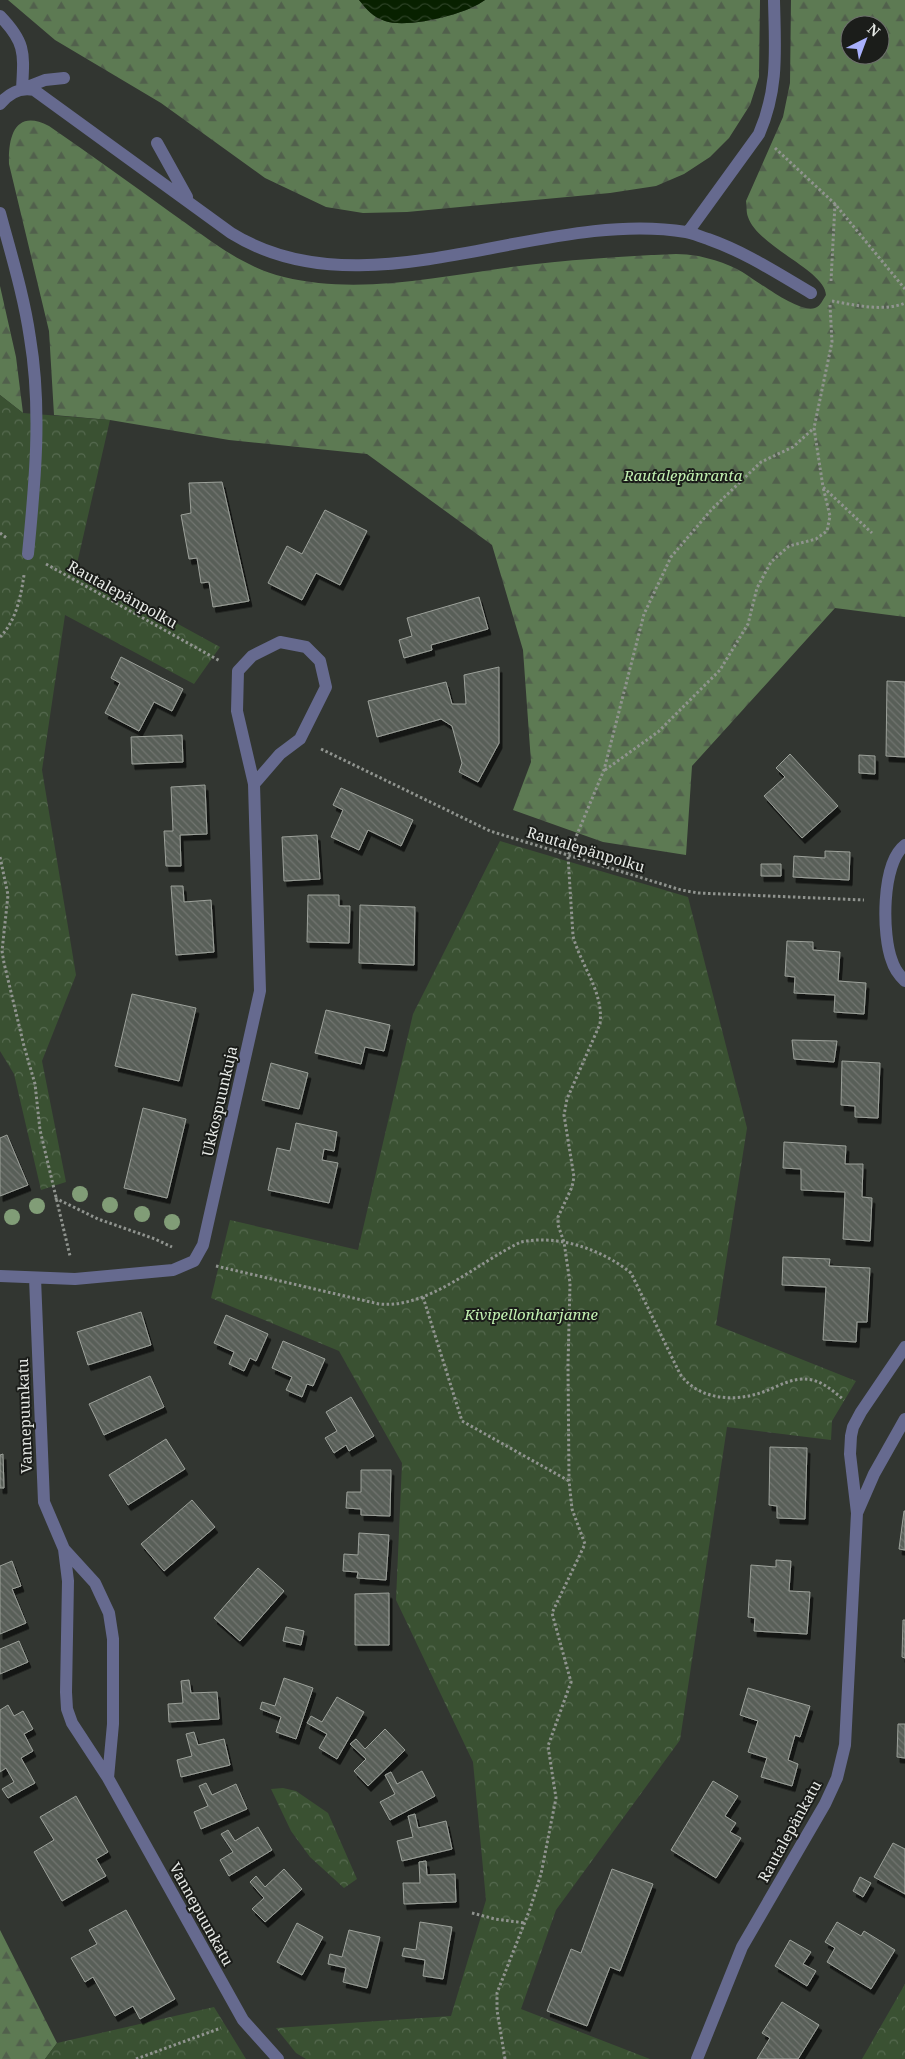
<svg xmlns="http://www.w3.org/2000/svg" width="905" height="2059" font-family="'Noto Serif',serif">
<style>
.forest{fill:url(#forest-firs);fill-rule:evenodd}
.park{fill:url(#park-crowns)}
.water{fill:url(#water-waves)}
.building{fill:url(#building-back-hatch);stroke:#9ca19a;filter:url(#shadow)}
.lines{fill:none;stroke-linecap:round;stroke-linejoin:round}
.path{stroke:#90948f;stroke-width:3;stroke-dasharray:2.5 2.5;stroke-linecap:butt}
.minor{stroke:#666a8f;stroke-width:12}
.tree{fill:#819d77}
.labels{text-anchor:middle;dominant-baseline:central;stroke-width:4;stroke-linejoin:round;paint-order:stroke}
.park-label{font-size:15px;font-style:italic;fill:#c2f1b1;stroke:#1b1d1a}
.street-label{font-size:15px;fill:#e7eae6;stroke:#1b1d1a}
</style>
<defs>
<pattern id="forest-firs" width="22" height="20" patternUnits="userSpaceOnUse" patternTransform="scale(1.25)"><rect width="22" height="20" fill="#5d7a53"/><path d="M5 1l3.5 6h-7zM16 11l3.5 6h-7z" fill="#51604c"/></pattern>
<pattern id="park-crowns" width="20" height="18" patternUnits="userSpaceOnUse" patternTransform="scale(1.25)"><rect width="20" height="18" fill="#3a5132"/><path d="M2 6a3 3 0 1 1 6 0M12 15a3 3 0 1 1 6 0" fill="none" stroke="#566a50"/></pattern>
<pattern id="water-waves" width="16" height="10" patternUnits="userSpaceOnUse" patternTransform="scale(1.25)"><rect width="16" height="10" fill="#082100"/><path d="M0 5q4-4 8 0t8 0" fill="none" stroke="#2c4125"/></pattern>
<pattern id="building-back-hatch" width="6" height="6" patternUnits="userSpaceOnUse" patternTransform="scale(1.25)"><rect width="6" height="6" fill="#595e58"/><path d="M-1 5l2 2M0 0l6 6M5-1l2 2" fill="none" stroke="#717570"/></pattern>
<filter id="shadow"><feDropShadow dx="3" dy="5.5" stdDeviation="0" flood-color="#0009"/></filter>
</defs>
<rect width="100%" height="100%" fill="#323631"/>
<path class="forest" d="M8 0H359C367 10 373 17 385 21 408 29 467 14 485 0H760L759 77 750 105 729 138 710 157 684 174 656 186 610 193 407 212 363 213 326 207 265 178 161 103 55 40Z
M791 0H905V617L835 608 692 766 686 855 603 842 513 810 531 762 523 650 492 545 367 454 229 440 110 420 54 415 49 331 9 164C8 135 16 109 49 126 90 154 130 183 170 212 205 236 241 267 284 277 358 295 436 277 511 267 566 260 621 256 676 254 697 254 718 260 737 269 754 278 798 314 815 308 821 306 823 299 826 295 825 270 758 247 748 217 746 212 747 206 746 201L783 117 790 83ZM850 25H880V55H850Z
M0 286 16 357 23 413 0 395Z
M0 1930 57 2043 45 2059H0Z"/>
<path class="park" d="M0 395 23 413 110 420 76 568 220 647 194 684 65 615 42 770 76 975 42 1061 66 1182 41 1190 14 1074 0 1051Z
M500 841 688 897 747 1128 716 1325 856 1381 832 1421 831 1440 727 1427 680 1740 556 1910 521 2009 650 2059H306L296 2053 276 2028 451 2016 486 1900 473 1762 396 1600 402 1463 339 1351 211 1298 230 1220 358 1250 413 1014Z
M283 1788 296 1791 328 1813 357 1879 344 1888 310 1857 291 1831 271 1789Z
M905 1984V2059H862Z
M214 2007 246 2059H45L57 2043Z"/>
<path class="water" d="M359 0H485C467 14 408 29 385 21 373 17 367 10 359 0Z"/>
<path class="building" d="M222 482 249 601 213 607 209 582 201 583 197 558 189 559 181 515 191 513 189 483Z
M325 510 367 531 340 585 316 573 302 600 268 583 287 546 302 554Z
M479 597 488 629 431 645 432 650 404 658 399 640 412 636 407 618Z
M121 657 183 689 172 711 154 702 139 731 105 713 120 683 111 678Z
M499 667V743L478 782 459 772 462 763 452 726 441 719 377 737 368 701 446 682 452 704H466L464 675Z
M887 681 905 682V757L886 756Z
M182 735 183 762 132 764 131 737Z
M790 754 838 806 802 838 764 796 785 777 776 768Z
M859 755 875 756V774L859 773Z
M205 785 207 834 180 835 181 866H166L164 831H173L171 787Z
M341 788 413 820 401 846 368 830 359 850 331 837 343 810 333 805Z
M317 835 320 879 284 881 282 837Z
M825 851 850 852 849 880 793 877 794 856 825 858Z
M761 864H781V876H761Z
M171 886H183L184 902 211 900 214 952 176 955Z
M308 895H339V906H350L349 943 307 942Z
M360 905 415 907 414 965 359 963Z
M787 941 813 942V950L840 952 838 981 866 983 864 1014 834 1012 835 995 794 993 795 977 785 976Z
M132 994 196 1008 179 1081 115 1066Z
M326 1010 390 1025 384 1051 365 1047 361 1064 315 1053Z
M792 1040 837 1041 834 1062 794 1059Z
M842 1061 880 1063 878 1118 855 1117V1106L841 1105Z
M271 1063 308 1073 299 1109 262 1100Z
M143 1108 186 1119 167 1198 124 1188Z
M296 1123 337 1132 334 1151 324 1149 322 1160 338 1163 329 1203 268 1190 277 1148 290 1151Z
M7 1135 28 1185 0 1196V1138Z
M784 1142 846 1146 845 1164H863L862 1197 872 1198 870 1241 843 1239 845 1192 801 1190V1169L783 1168Z
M783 1257 830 1259 829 1266 870 1268 867 1322H857L856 1342 823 1340 826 1287 782 1285Z
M141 1312 151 1345 88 1365 77 1332Z
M226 1315 268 1334 256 1361 250 1358 244 1371 229 1364 234 1352 214 1343Z
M283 1341 325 1359 313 1386 307 1384 302 1397 286 1390 292 1377 272 1368Z
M150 1376 164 1407 104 1435 89 1404Z
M351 1397 374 1436 349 1451 346 1445 334 1453 325 1438 337 1431 326 1412Z
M166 1439 185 1469 128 1505 109 1475Z
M770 1447 807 1448 805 1519 777 1518V1506L769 1505Z
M3 1454 4 1488H0V1455Z
M361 1470H391L390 1516 361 1515V1509L346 1508 347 1492H361Z
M192 1500 215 1527 164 1571 141 1544Z
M904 1511H905V1550L899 1549Z
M359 1533 389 1535 386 1580 357 1578 358 1572 343 1571 344 1554 358 1555Z
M776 1560 791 1561 789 1591 810 1592 807 1634 754 1631 755 1618 748 1617 751 1565 776 1567Z
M12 1561 21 1586 12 1589 26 1623 0 1634V1566Z
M258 1568 284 1591 240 1641 214 1618Z
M389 1593V1645H355V1594Z
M903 1620H905V1658L902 1657Z
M286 1627 304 1631 301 1645 283 1641Z
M19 1641 28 1662 0 1674V1649Z
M284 1678 313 1688 296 1739 276 1732 281 1717 260 1709 262 1702 275 1706Z
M189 1680 191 1693 217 1692 219 1719 169 1722 168 1704 183 1703 181 1681Z
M748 1688 810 1706 800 1737 795 1735 788 1760 798 1764 792 1786 761 1777 767 1758 748 1752 758 1721 740 1715Z
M337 1697 364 1712 337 1759 319 1748 327 1734 307 1723 311 1716 322 1722Z
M8 1705 14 1716 23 1711 33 1729 24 1734 33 1751 21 1758 35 1783 8 1798 2 1789 14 1782 6 1768 0 1772V1710Z
M898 1724H905V1758L897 1757Z
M385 1729 405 1750 368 1786 354 1771 366 1759 350 1744 356 1739 365 1749Z
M194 1732 198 1745 224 1739 230 1765 181 1777 177 1760 192 1756 186 1734Z
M422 1771 435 1796 390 1820 380 1802 395 1794 385 1775 391 1772 397 1784Z
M713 1781 738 1796 725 1816 736 1823 730 1832 741 1838 716 1878 671 1850Z
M206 1783 212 1795 236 1784 247 1809 201 1829 194 1812 208 1806 199 1786Z
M76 1796 108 1852 96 1859 106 1876 62 1901 34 1852 54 1840 40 1817Z
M415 1814 418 1828 446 1821 452 1849 402 1861 397 1841 413 1837 408 1816Z
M258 1827 272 1850 229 1876 220 1860 233 1852 221 1834 228 1830 235 1841Z
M893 1843 905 1849V1894L874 1877Z
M426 1861 427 1875 455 1874 456 1902 404 1904 403 1883H420L419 1862Z
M284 1869 302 1889 265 1922 252 1909 264 1898 250 1882 256 1876 265 1887Z
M612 1869 653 1884 620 1971 610 1967 587 2026 547 2011 571 1949 581 1953Z
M860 1877 871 1883 863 1897 853 1891Z
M126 1910 175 1999 140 2019 133 2006 115 2016 93 1977 85 1982 71 1958 97 1944 89 1930Z
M420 1922 452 1927 443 1979 423 1976 425 1960 402 1956 404 1948 416 1950Z
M837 1922 861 1936 864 1931 895 1950 871 1989 827 1962 835 1948 825 1942Z
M297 1923 323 1937 302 1975 277 1962Z
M349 1930 380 1937 367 1988 343 1982 346 1968 328 1964 330 1954 342 1957Z
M790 1940 811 1952 803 1964 816 1971 807 1986 775 1966Z
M782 2002 819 2025 798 2059H757L770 2038 762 2033Z"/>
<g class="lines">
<path class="path" d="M775 148 835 204 905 289
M831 281 835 204
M832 301C855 305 883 312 905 303
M830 305 832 342 814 428 823 487 872 533
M0 533 8 539
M46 564 220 661
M0 637C16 621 21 596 24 575
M321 749 490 831 681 890 698 893 864 900
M605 770 658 732 720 670 748 624 757 588 771 562 789 546 816 539 827 531 830 516 823 487
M0 857 8 895 2 951 4 963 24 1046 35 1084 40 1130 70 1256
M55 1198 98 1219 155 1239 172 1247
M216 1266 379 1304C429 1309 478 1262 521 1242 558 1234 603 1250 631 1273L680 1374C697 1398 729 1402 757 1394 772 1390 787 1379 804 1379 820 1379 832 1390 844 1400
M423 1297 462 1421 569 1481
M472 1913 495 1919 525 1923
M136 2059 221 2028
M505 2059 497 2010V1993L530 1909 541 1874 556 1798 548 1746 571 1682 552 1613 585 1544 572 1509 569 1481 568 1365 570 1283 564 1242 558 1225V1217L572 1187 574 1177 564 1115 567 1099 600 1024C604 992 581 966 573 936L568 856 604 770 644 614 671 557 712 509 761 462 793 447 814 428"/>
<path class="minor" d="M0 16C26 43 24 53 22 89L45 80 64 78
M0 104C8 94 20 87 34 90L231 233C366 317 540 208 686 232 693 233 701 237 708 239 745 252 777 273 811 293
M157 143 187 197
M0 213C11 254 24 296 30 338 42 409 35 483 28 554
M688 232 759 134C779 88 775 49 774 0
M905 845C881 863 882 936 892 961 894 968 900 976 905 981
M0 1276 75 1279 173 1270 194 1261 203 1245 260 991 254 784 237 711 238 671 252 656 280 642 306 647 320 661 326 687 300 739 280 754 254 784
M35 1278 44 1502 64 1549 68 1581 66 1692 67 1709 72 1723 108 1778 243 2020 278 2059
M857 1513 874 1474 905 1419
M64 1549 95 1583 109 1613 113 1639V1724L108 1778
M697 2059 742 1947 825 1804 837 1778 845 1745 857 1513 850 1454 851 1436 853 1427 861 1412 905 1347"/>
</g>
<g class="tree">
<circle cx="80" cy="1194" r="8"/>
<circle cx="110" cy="1205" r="8"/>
<circle cx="37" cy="1206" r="8"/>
<circle cx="142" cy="1214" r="8"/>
<circle cx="12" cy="1217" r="8"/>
<circle cx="172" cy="1222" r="8"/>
</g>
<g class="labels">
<g class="park-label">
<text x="683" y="475">Rautalepänranta</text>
<text x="531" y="1314">Kivipellonharjanne</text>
</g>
<g class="street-label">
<text transform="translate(123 594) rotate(29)">Rautalepänpolku</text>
<text transform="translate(586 849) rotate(17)">Rautalepänpolku</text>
<text transform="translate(219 1101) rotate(-77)">Ukkospuunkuja</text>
<text transform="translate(24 1416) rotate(-92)">Vannepuunkatu</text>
<text transform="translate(789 1831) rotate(-61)">Rautalepänkatu</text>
<text transform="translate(202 1914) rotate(61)">Vannepuunkatu</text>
</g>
</g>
<g transform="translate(865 40) rotate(42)"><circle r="24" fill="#1b1d1a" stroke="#6d6f6c"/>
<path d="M0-4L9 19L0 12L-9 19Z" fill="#a8b0fc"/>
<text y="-8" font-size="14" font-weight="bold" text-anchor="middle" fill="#e7eae6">N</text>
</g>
</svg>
